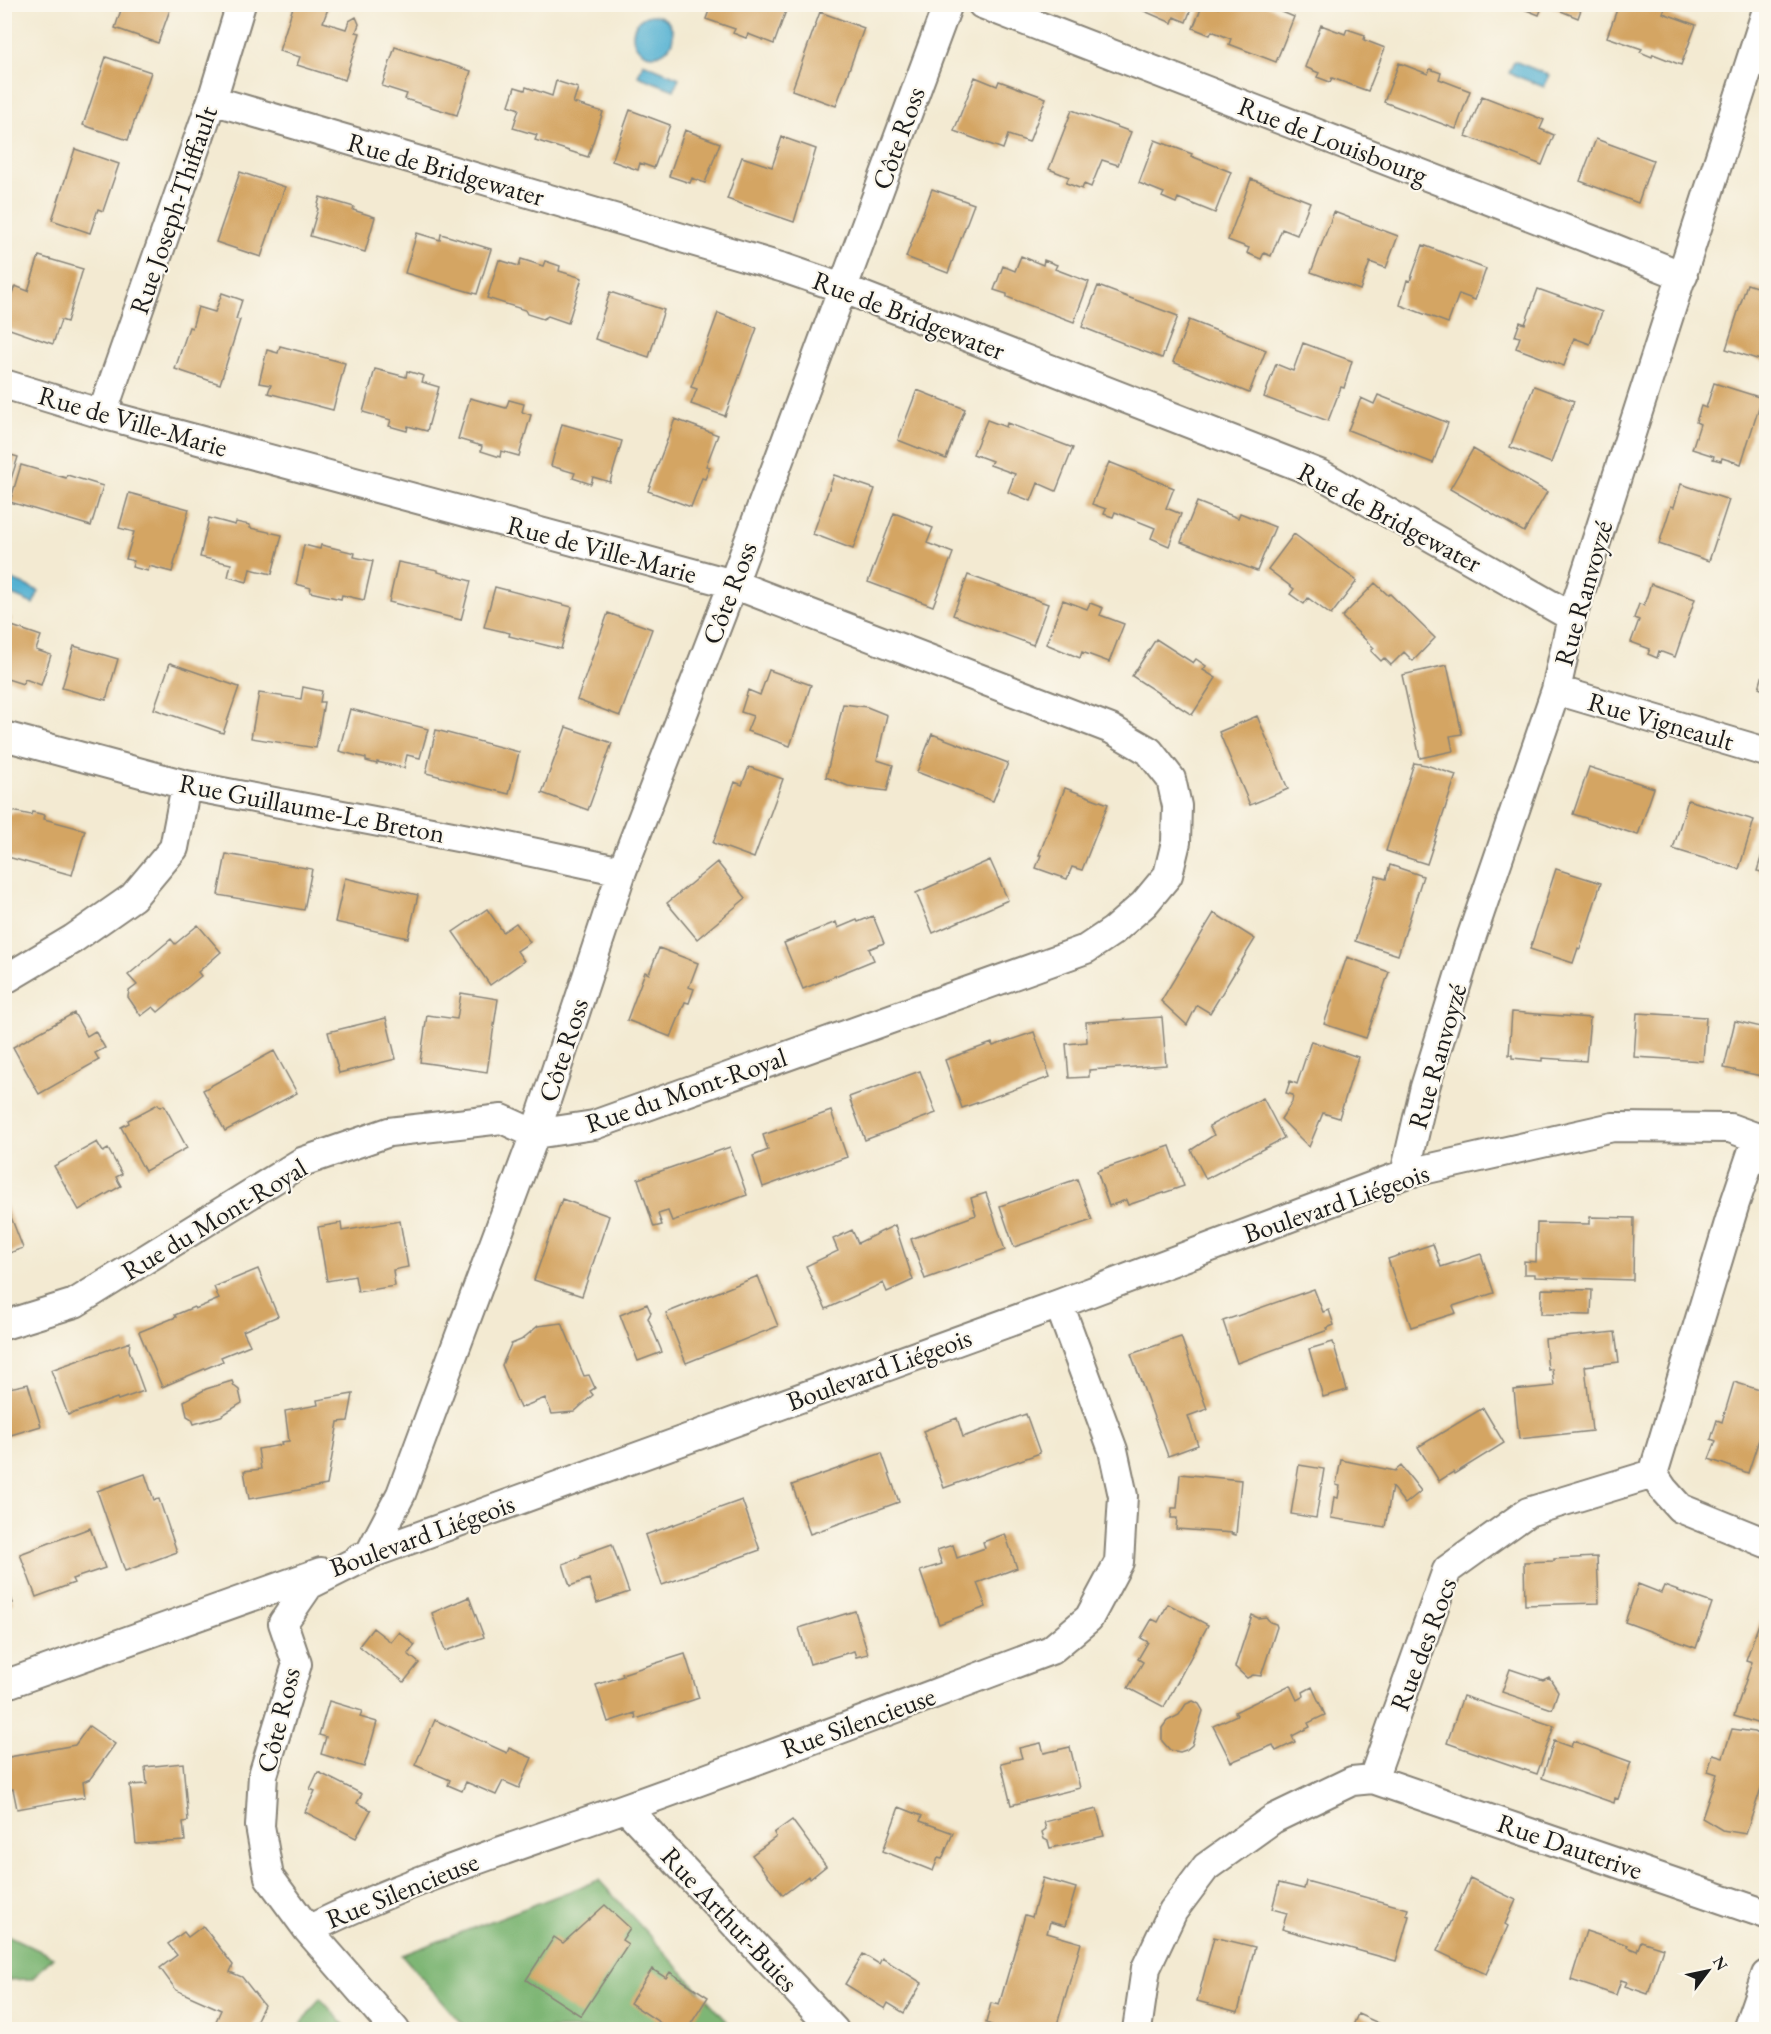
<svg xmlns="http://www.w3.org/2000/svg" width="1771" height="2034" font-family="'EB Garamond',serif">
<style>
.forest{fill:#7eb674;stroke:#4d6948;stroke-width:1.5}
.water{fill:#53b1d2;stroke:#386677;stroke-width:1.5}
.building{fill:#d4a564}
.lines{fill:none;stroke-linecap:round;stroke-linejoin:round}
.street-casing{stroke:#888377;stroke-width:32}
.street{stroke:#fff;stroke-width:28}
.labels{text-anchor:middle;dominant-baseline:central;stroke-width:4.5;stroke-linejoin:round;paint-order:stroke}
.street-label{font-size:27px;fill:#1c1c1c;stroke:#fbf7ec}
</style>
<rect width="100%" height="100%" fill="#fbf7ec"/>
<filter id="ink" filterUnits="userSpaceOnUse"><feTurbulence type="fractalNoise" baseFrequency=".0167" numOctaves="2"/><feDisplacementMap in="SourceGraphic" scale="12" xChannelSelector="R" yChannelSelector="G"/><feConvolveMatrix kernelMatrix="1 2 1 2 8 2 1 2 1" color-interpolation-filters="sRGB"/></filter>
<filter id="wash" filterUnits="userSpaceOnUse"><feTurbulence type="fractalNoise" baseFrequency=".008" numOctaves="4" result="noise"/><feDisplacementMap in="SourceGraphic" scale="24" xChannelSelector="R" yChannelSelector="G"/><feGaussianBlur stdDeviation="1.35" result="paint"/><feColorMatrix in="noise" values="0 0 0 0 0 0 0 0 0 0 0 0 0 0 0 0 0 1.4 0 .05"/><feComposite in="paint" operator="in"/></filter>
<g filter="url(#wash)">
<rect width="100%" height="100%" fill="#f3ead2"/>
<path class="forest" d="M599 1880 734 2029H466L402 1955Z
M5 1934 53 1957 32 1979 5 1980V1982Z
M320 1998 348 2029H298Z"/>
<path class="water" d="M633 35a20 20 0 1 1 40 0a20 20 0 1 1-40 0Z
M1514 61 1549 75 1544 87 1509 73Z
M643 63 679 78 674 90 638 76Z
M5 577 39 591 33 604 5 592Z"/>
<g id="blocks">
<path class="building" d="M123 4H172L158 43 115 28Z
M294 4 329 6 323 22 346 29 349 21 356 17 359 24 356 32 360 33 345 80 297 65 300 57 279 51Z
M1136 4H1193L1186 22 1174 17 1172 23 1135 7Z
M1203 4H1210L1218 8 1219 4H1263L1294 17 1276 62 1229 44 1231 39 1212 31 1210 35 1193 28Z
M1544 4H1583L1578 18Z
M1619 4H1655L1665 8 1663 13 1696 25 1681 65 1653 54 1652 57 1640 52 1642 49 1607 37Z
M711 5H788L774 44 748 34 746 38 733 33 735 29 706 19Z
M1520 5H1543L1539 15 1519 7Z
M820 12 864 28 836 106 792 90Z
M1321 25 1345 34 1347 29 1365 35 1364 40 1385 48 1368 91 1332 78 1330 82 1317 77 1319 73 1305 67Z
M395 47 471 71 457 115 405 99 407 94 382 86Z
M106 57 151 72 128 140 83 125Z
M1399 63 1428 74 1430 69 1441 73 1439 79 1470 91 1456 129 1384 102Z
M975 77 997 86 999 81 1046 98 1029 142 1008 135 1003 149 954 131Z
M556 81 578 88 573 103 603 112 588 157 535 140 537 135 513 128 519 109 509 105 515 87 525 90 526 87 552 96Z
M1482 96 1544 120 1540 129 1554 135 1542 165 1466 136Z
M630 110 670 125 654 168 640 163 638 170 612 161Z
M1072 110 1131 132 1118 165 1102 160 1091 187 1084 184 1082 189 1066 183 1069 177 1049 169Z
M685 130 720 143 705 183 692 178 690 183 669 176Z
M782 137 816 149 794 222 727 199 742 157 772 167Z
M1596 139 1653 160 1638 203 1580 181Z
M1155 140 1192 154 1191 156 1231 172 1215 213 1178 198 1176 203 1162 197 1164 193 1139 183Z
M75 149 119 164 103 211 98 209 90 233 52 220Z
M240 172 285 187 261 257 216 242Z
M1251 179 1310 202 1297 235 1282 229 1271 256 1264 253 1261 259 1247 253 1249 248 1228 240Z
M932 189 974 204 948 273 906 257Z
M320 197 354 207 353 210 375 217 365 252 310 236 318 209 317 208Z
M1334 212 1398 236 1386 268 1370 262 1360 290 1311 272Z
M417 233 440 240 441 234 491 249 477 294 405 273Z
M1423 245 1486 269 1475 300 1459 294 1448 323 1400 305 1407 280 1410 281Z
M39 256 83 269 67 322 61 320 53 344 4 327V291L12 293 15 286 28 291Z
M1021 256 1043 265 1044 260 1057 265 1055 269 1089 282 1074 322 1007 297V294L994 290 1003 266 1015 271Z
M521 259 543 266 545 261 560 266 559 271 582 278 568 323 548 316 543 319 527 314 525 310 487 298 499 260 519 266Z
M1747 284 1766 290V362L1726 349Z
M1098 286 1178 316 1162 358 1123 344V343L1082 327Z
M1538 289 1602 312 1590 344 1574 338 1564 366 1516 348 1520 337 1515 336 1520 322 1525 324Z
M610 292 664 310 649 357 595 339Z
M222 293 242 300 236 319 240 320 220 384 175 369 189 327 192 328 198 307 215 312Z
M718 313 757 328 725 416 691 404 697 389 691 387Z
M1189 320 1266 350 1249 393 1173 362Z
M1303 343 1352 361 1344 388 1341 387 1328 421 1264 397 1276 364 1293 371Z
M280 346 345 363 333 410 268 393 271 385 259 383 267 350 278 353Z
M375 369 406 377 407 371 424 376 422 382 439 387 427 431 408 426 407 431 389 426 391 420 363 412Z
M1714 383 1762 398 1741 464 1722 458 1721 461 1713 459 1714 456 1692 449 1700 424 1696 422 1701 406 1706 408Z
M1534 386 1574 401 1551 463 1510 447Z
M917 390 965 409 946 459 898 440Z
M1378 395 1448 423 1433 463 1348 430 1361 398 1374 404Z
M470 398 506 408 509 400 524 404 522 412 531 415 519 456 501 451 500 457 481 451 482 446 458 439Z
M675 419 718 435 706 466 710 467 705 479 702 478 691 507 648 491Z
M987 420 1006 427 1007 423 1073 448 1056 491 1038 483 1031 501 1008 492 1015 474 990 465 992 461 973 454Z
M562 424 622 441 610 482 593 477 591 484 573 478 575 473 551 466Z
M1473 449 1547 492 1524 532 1450 489Z
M4 453 18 457 5 498H4Z
M1109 462 1174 488 1166 508 1181 514 1169 546 1151 538 1155 528 1115 512 1113 517 1104 514 1106 509 1092 504Z
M21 465 66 478 67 475 103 486 91 526 10 502Z
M834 475 875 489 853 549 813 534Z
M1681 484 1729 500 1709 561 1659 544 1671 506 1674 507Z
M129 493 189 509 172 572 149 566 148 571 132 567 134 561 126 559 134 532 119 528Z
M1197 502 1238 518 1240 513 1275 527 1257 571 1181 542Z
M894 513 933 528 927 543 953 553 933 606 868 582Z
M209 518 235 525 236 522 250 525V528L282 535 272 574 250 569 247 582 228 577 231 564 200 557Z
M1294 534 1357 581 1331 615 1308 598 1304 604 1290 594 1294 589 1268 569Z
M304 545 320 549 321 545 355 553 354 557 373 561 364 600 342 595 341 599 310 592 311 588 296 584Z
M398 562 438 570V572L471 581 461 620 389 602Z
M968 575 1048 604 1033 645 953 615Z
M1375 583 1388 595 1390 594 1435 638 1413 661 1404 652 1391 665 1384 658 1381 661 1371 651 1374 648 1342 617Z
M1651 584 1695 599 1675 657 1659 651 1657 658 1648 654 1650 649 1631 642 1639 620 1634 618 1639 604 1644 605Z
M495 587 572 607 561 649 509 636 510 633 484 627Z
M1063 600 1087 609 1090 603 1103 608 1100 615 1124 624 1109 662 1082 652 1080 658 1046 644Z
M608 613 652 629 620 716 577 700Z
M4 615 12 618 9 625 41 636 36 650 51 655 41 685 25 679 23 684 4 678Z
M1156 639 1193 663 1196 659 1206 666 1203 670 1216 678 1192 715 1132 676Z
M74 646 118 659 106 700 62 688Z
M170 663 239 687 223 733 154 709Z
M1766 664V691L1759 688Z
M1447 665 1462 734 1450 736 1453 751 1420 758 1402 675Z
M769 670 811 685 790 746 747 731 753 716 741 712 748 690 760 695Z
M303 687 322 691 320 702H324L316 748 251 738 259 693 301 699Z
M843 704 867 707 887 715 877 760 893 765 887 791 848 786 826 777Z
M350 709 428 729 420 758 407 755 404 768 377 762V764L366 761V758L339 751Z
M1257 716 1288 789 1250 805 1219 732Z
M566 727 612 743 588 810 542 793Z
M436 730 519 752 509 794 426 773Z
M932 734 1008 763 993 801 917 772Z
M1414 763 1426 765 1456 775 1427 864 1386 851Z
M749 767 783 779 754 858 713 843 735 782 742 785Z
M1589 767 1654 788 1638 835 1573 814Z
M1065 788 1108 804 1082 870 1072 867 1067 879 1036 868 1041 855H1039Z
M1688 800 1754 820 1739 869 1673 849Z
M12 811 31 815 32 812 45 815 44 819 85 830 72 875 4 856V812L12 814Z
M1764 848 1766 849V873L1757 871Z
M226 854 312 869 304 910 218 895Z
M990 860 1008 900 933 933 916 893Z
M717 862 746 898 697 939 667 903Z
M1390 865 1423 876 1398 955 1355 941 1376 876 1386 879Z
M1556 869 1601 883 1580 949 1578 948 1573 963 1530 949Z
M345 878 418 895 408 938 335 922Z
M487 909 503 932 516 923 530 942 517 951 524 961 490 985 453 932Z
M1214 913 1255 939 1210 1013 1197 1005 1187 1025 1161 1001Z
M873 916 884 943 869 949 874 960 803 989 784 943 836 922 838 928 857 920 858 922Z
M198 925 221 952 198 972 201 976 158 1012 153 1007 141 1016 128 997 129 991 137 985 128 975 171 939 175 944Z
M659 948 698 963 689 987 694 989 689 1003 685 1002 671 1037 627 1020 645 972 649 974Z
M1347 957 1389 972 1366 1038 1324 1024Z
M461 993 498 999 487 1072 420 1062 427 1015 457 1019Z
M1512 1012 1590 1018 1586 1061 1542 1058V1061L1512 1058V1055H1509Z
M74 1013 87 1036 95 1031 105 1048 95 1053 99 1060 39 1094 13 1047Z
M1637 1013 1706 1017 1703 1061 1634 1057Z
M1162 1017 1166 1065 1089 1070V1077L1069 1078 1066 1044 1087 1042 1086 1022Z
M386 1018 396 1059 339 1073 328 1032Z
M1735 1021 1766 1028V1077L1724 1068Z
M1034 1032 1050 1077 962 1108 945 1060 992 1043 993 1046Z
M1311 1041 1358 1057 1339 1118 1323 1113 1309 1147 1281 1119 1292 1102 1293 1095 1286 1093 1290 1081 1297 1084Z
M274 1051 297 1093 225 1131 203 1090Z
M920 1071 936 1113 865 1140 849 1097Z
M1263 1098 1284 1138 1206 1179 1191 1150 1214 1135 1209 1126Z
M158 1104 160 1107 164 1105 187 1148 145 1171 121 1127 129 1123 128 1120Z
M831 1111 847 1157 763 1187 753 1156 768 1150 763 1135Z
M97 1142 103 1152 108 1149 122 1174 116 1177 121 1186 79 1210 54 1166Z
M1170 1146 1184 1186 1128 1205 1126 1200 1109 1206 1097 1171Z
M730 1147 747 1195 672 1221 668 1211 658 1214 662 1225 654 1227 638 1179Z
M1077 1179 1092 1220 1014 1247 1000 1206Z
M986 1193 1005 1250 925 1279 911 1239 976 1215 971 1198Z
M4 1199 23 1248 4 1255Z
M562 1199 609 1216 582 1296 534 1280Z
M1590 1217 1634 1218 1633 1280 1535 1277V1274H1524V1261L1536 1262 1537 1223 1590 1224Z
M400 1221 408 1267 393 1270 395 1286 358 1292 355 1276 327 1281 318 1227 341 1223 342 1231Z
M895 1225 913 1280 887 1292 883 1283 826 1309 806 1266 838 1251 833 1239 852 1230 858 1243Z
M1433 1244 1441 1267 1481 1254 1494 1293 1453 1306 1456 1313 1411 1327 1388 1259Z
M258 1269 278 1316 243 1331 250 1345 221 1357 223 1361 162 1387 139 1332 176 1317 175 1315 194 1307 195 1309 219 1299 214 1287Z
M758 1276 778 1326 686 1363 666 1313Z
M1314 1289 1323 1312 1329 1310 1334 1325 1327 1328 1328 1330 1237 1363 1223 1321Z
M1542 1289 1592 1290 1591 1315 1541 1314Z
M647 1304 651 1313 648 1318 662 1352 638 1361 620 1315Z
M562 1323 584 1376 589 1375 595 1388 590 1391 593 1395 574 1412 552 1414 545 1398 520 1408 502 1365 511 1344 521 1340 538 1326Z
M1615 1332 1619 1362 1585 1366 1592 1431 1519 1439 1514 1390 1554 1386 1552 1369 1548 1370 1545 1339Z
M1181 1337 1207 1409 1188 1416 1198 1445 1168 1456 1131 1354Z
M130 1342 129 1350 144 1391 118 1400 117 1398 68 1415 51 1370Z
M1333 1342 1347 1390 1323 1397 1309 1349Z
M232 1381 234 1386 239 1390 242 1403 221 1416 194 1424 192 1419 187 1416 184 1401 206 1389Z
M1734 1382 1766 1392V1418L1748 1473 1709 1459 1716 1441 1711 1439 1717 1420 1722 1422Z
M28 1384 41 1426 4 1437V1389Z
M353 1394 348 1421 338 1422 327 1485 249 1499 244 1471 261 1469 258 1449 282 1445 281 1442 289 1441 285 1411 318 1405 317 1400Z
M1483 1408 1504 1443 1454 1474 1453 1472 1439 1481 1418 1447Z
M1026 1414 1040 1453 944 1488 923 1431 957 1418 963 1437Z
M882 1453 899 1502 810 1534 792 1485Z
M1341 1460 1395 1471 1401 1466 1421 1491 1405 1504 1392 1487 1385 1527 1331 1518 1334 1497 1338 1498 1340 1486 1336 1485Z
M1299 1465 1324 1469 1316 1518 1291 1514Z
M145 1474 154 1500 159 1499 177 1552 125 1571 97 1491Z
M1180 1474 1241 1480 1236 1535 1232 1534 1233 1533 1176 1529 1177 1518H1171L1172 1508H1177Z
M742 1500 760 1550 662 1585 645 1535Z
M90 1528 105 1568 72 1579 74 1583 36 1597 20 1554Z
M1005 1534 1017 1568 977 1583 986 1607 939 1624 920 1571 942 1564 937 1550 953 1545 957 1558 985 1548 983 1542Z
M612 1544 629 1592 597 1603 589 1579 570 1586 563 1564 582 1557 581 1555Z
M1597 1557 1599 1603 1525 1605 1524 1562 1554 1561V1559Z
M5 1581 13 1603 5 1606Z
M1638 1584 1661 1593 1664 1586 1712 1603 1696 1648 1625 1622Z
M469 1597 484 1637 445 1651 432 1613Z
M1168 1604 1208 1625 1164 1707 1128 1688 1143 1662 1138 1659 1148 1642 1141 1638 1152 1619 1158 1622Z
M855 1611 868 1654 856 1657 854 1651 810 1664 799 1628Z
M1252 1615 1258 1618 1266 1617 1270 1622 1276 1624 1277 1627 1261 1676 1253 1675 1247 1678 1235 1667Z
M1760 1621 1766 1623V1726L1734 1716 1752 1662 1746 1660Z
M373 1628 391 1642 399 1632 415 1645 408 1654 419 1663 404 1682 359 1646Z
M685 1654 699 1698 636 1719 635 1713 608 1722 596 1685 623 1676 622 1674Z
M1510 1669 1543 1680 1549 1677 1558 1691 1552 1709 1502 1692Z
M1290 1685 1297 1700 1304 1696 1303 1692 1312 1687 1325 1715 1308 1723 1310 1727 1292 1736 1295 1742 1276 1751 1273 1745 1231 1762 1213 1726 1237 1715 1235 1712Z
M1463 1696 1554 1726 1537 1774 1447 1743Z
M329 1701 362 1711 360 1717 377 1722 364 1767 321 1754 326 1737 319 1735Z
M1193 1701 1199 1704 1203 1711 1192 1745 1186 1750 1180 1752 1170 1750 1162 1741V1728L1167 1721 1179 1715 1186 1704Z
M435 1720 507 1753 509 1748 532 1758 519 1788 503 1781 496 1795 466 1782 462 1791 448 1785 450 1780 415 1765Z
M89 1726 115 1744 90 1779 83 1782 85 1797 17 1809 13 1789 4 1791V1758L75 1745Z
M1732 1729 1755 1732 1766 1738V1773L1746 1834 1722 1830 1702 1818 1717 1774 1708 1771 1713 1754 1723 1757Z
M1554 1741 1571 1747 1573 1741 1631 1762 1618 1799 1615 1798 1614 1803 1542 1778Z
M1041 1743 1044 1753 1070 1747 1080 1788 1011 1805 1001 1763 1022 1758 1019 1748Z
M183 1763 188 1821 183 1822 185 1841 136 1844 130 1785 147 1784 145 1767Z
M318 1772 362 1794 357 1803 371 1810 356 1838 305 1812 315 1791 310 1789Z
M899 1807 922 1816 920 1821 953 1833 942 1859 938 1858 933 1871 883 1851Z
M1097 1809 1104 1836 1050 1848 1048 1841 1044 1839 1042 1832 1046 1829 1044 1822Z
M792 1820 826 1866 810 1879 808 1876 783 1895 752 1855 776 1837 774 1833Z
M1043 1878 1076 1888 1065 1926 1050 1922 1047 1933 1081 1943 1056 2028 1053 2026 1052 2030H1004L986 2023 991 2003 999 2005 1025 1915 1032 1917Z
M1470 1878 1516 1900 1505 1924 1508 1926 1486 1974 1437 1951Z
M1306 1881 1408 1909 1406 1915 1409 1916 1396 1961 1282 1929 1287 1913 1272 1909 1279 1883 1304 1889Z
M605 1905 630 1928 622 1940 628 1944 581 2016 526 1980 554 1937 563 1943Z
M203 1926 233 1965 230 1972 242 1977 264 2005 252 2030H212L221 2010 176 1990 160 1968 177 1955 168 1944 184 1932 188 1937Z
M1586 1931 1628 1945 1627 1947 1637 1951 1641 1941 1663 1948 1648 1994 1625 1986 1627 1982 1621 1980 1616 1995 1571 1980Z
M1214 1937 1255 1947 1238 2012 1197 2001Z
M863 1954 879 1964 882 1958 922 1983 904 2013 888 2003 885 2009 845 1984Z
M652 1969 666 1978 670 1972 708 1997 687 2030H671L630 2003Z
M1358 2014 1394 2030H1351Z"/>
</g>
</g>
<g filter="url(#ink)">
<use href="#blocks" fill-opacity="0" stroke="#888377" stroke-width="1.5"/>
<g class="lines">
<defs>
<path id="street" d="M982 4 1613 248 1683 276
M212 100 784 268 842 288 1322 475 1572 617
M4 384 102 414 733 584 1111 729 1149 751 1171 779 1177 806 1176 842 1168 875 1144 904 1113 931 1086 949 594 1125 535 1134 502 1119 389 1132 302 1162 75 1303 4 1325
M102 414 212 100 241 4
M1556 690 1766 752
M4 736 186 785 489 843 622 871
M4 980 73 939 133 897 174 848 186 785
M1405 1174 1425 1087 1468 947 1556 690 1572 617 1766 13
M1653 1474 1735 1203 1757 1138
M1653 1474 1663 1489 1680 1508 1766 1543
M359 1558 1059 1304 1405 1174 1613 1127 1730 1128 1766 1141
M4 1685 321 1572
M1373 1779 1447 1570 1528 1512 1653 1474
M626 1808 834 2030
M308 1930C410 1879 518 1846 625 1808 768 1757 909 1703 1051 1650L1089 1618 1119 1562 1123 1496 1113 1450 1059 1304
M395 2030 308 1930 269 1877 260 1826 263 1775 297 1664 283 1623 309 1585 369 1555 401 1494 535 1134 622 871 733 584 948 4
M1137 2030 1146 1968 1173 1911 1206 1867 1273 1819 1352 1781 1373 1779 1766 1914
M1747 2030 1766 1975"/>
</defs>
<use href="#street" class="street-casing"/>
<use href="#street" class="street"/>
</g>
</g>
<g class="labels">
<g class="street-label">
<text transform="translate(898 138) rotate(-70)">Côte Ross</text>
<text transform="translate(1333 140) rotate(21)">Rue de Louisbourg</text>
<text transform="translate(446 169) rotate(16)">Rue de Bridgewater</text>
<text transform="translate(173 210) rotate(-71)">Rue Joseph-Thiffault</text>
<text transform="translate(909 315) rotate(21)">Rue de Bridgewater</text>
<text transform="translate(133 421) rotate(16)">Rue de Ville-Marie</text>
<text transform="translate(1390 517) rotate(28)">Rue de Bridgewater</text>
<text transform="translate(602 549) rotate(15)">Rue de Ville-Marie</text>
<text transform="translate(729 593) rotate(-69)">Côte Ross</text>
<text transform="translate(1583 593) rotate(-74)">Rue Ranvoyzé</text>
<text transform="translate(1661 721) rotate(16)">Rue Vigneault</text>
<text transform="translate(312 808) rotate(11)">Rue Guillaume-Le Breton</text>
<text transform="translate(563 1050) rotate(-72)">Côte Ross</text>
<text transform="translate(1437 1056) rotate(-74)">Rue Ranvoyzé</text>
<text transform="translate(686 1090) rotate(-19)">Rue du Mont-Royal</text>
<text transform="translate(1336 1203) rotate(-19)">Boulevard Liégeois</text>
<text transform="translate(214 1219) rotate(-31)">Rue du Mont-Royal</text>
<text transform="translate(879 1369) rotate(-20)">Boulevard Liégeois</text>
<text transform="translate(422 1535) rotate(-20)">Boulevard Liégeois</text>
<text transform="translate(1423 1644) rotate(-69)">Rue des Rocs</text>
<text transform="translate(278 1720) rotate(-76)">Côte Ross</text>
<text transform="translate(858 1722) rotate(-20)">Rue Silencieuse</text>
<text transform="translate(1570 1846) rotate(19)">Rue Dauterive</text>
<text transform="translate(402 1890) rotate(-22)">Rue Silencieuse</text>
<text transform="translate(730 1919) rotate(47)">Rue Arthur-Buies</text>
</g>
</g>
<rect width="1771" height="2034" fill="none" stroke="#fbf7ec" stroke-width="24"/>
<g transform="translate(1708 1971) rotate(58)" stroke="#fbf7ec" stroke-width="4.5" paint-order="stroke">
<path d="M0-4.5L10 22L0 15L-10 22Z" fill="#1c1c1c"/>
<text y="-9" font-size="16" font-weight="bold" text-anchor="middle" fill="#1c1c1c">N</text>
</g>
</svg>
